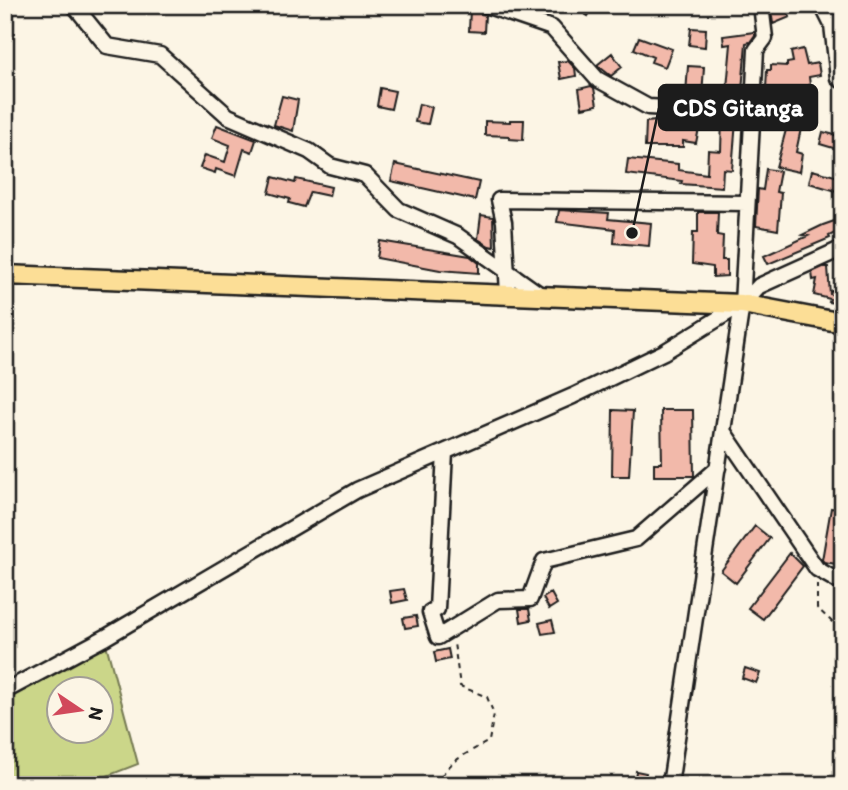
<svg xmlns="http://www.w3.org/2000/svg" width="848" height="790" font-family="Itim,sans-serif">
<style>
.green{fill:#cbd689;stroke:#747952;stroke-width:2;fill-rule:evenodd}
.building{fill:#f2b9aa;stroke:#1c1c1c;stroke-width:2}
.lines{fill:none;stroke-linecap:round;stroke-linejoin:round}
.minor-casing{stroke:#1c1c1c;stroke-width:19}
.major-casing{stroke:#1c1c1c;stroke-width:23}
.path{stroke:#1c1c1c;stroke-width:2;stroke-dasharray:5 5;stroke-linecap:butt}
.minor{stroke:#fcf5e5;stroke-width:14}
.major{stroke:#fcde96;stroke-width:18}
.leader{fill:none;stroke:#1c1c1c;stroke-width:2.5}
.callout-dot{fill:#1c1c1c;stroke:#fcf5e5;stroke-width:2.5}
.callout{fill:#1c1c1c;stroke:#1c1c1c;stroke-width:2.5}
.callout-label{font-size:24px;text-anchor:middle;font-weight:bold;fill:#fff}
</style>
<rect width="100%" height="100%" fill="#fcf5e5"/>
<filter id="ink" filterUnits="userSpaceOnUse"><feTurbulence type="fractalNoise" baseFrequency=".0143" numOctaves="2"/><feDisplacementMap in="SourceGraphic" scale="14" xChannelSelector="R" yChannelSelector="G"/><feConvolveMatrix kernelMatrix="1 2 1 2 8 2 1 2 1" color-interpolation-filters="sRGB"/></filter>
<g filter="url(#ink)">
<path class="green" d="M106 644 138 764 84 785H5V696ZM60 688H102V730H60Z"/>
<path class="building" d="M571 5H595L588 16Z
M782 5H785L790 17 773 24 771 10Z
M470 9H476L485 15 484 32 469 31Z
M691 28 706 29 705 47 689 45Z
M755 32V35L750 42 746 43 742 90 727 88 731 44 724 45 723 36Z
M639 37 672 49 665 67 651 62 653 57 634 49Z
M803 49 807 65 818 63 820 75 809 77 812 101 809 120 803 119 796 152 802 154 799 172 776 167 787 126 792 95 769 94V89H766L767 70H771V65L787 66V63L793 62 791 52Z
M612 53 622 67 611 76 597 65Z
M568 61 575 68 576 76 561 79 558 62Z
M688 66 704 67 702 96 699 100 664 98V93L686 94Z
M591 86 594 88 597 105 582 108 579 89Z
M380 88 395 91 391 109 377 106Z
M282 96 298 100 293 131 274 125Z
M419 104 432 107 428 124 415 122Z
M718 106 737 109 732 170 723 169 722 187 681 184 682 181 626 174 628 159 678 164V170L707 174 708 150 721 151 722 118 714 117Z
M656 117 683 119V124L699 128 696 143 683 141V147H645L646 122 656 121Z
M510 120H524L523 140 509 139V136L485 135V121L510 122Z
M217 125 256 140 252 152 244 149 236 176 216 169 215 173 200 168 205 155 225 162 230 145 212 138Z
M823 132 843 137V151L820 144Z
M395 164 479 182 475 200 391 181Z
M766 169 780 171 776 192 781 193 778 230 756 226 758 189 763 190Z
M812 170 843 178V193L809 183Z
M273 177 295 183 296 179 331 187 329 196 310 192 304 207 289 203 290 199 269 193Z
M559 210 609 213 608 219 651 223 649 246 614 243 615 229 557 222Z
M698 212H718L717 235 723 236 722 260H727V276L713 277V267L692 264 693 232H698Z
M481 215 493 217 494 247 489 246 478 239Z
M843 218V229L829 236 830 238 768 264 764 256 808 236 802 235 823 225Z
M380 241 470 256 479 263V273L440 270 377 258Z
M823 267H828L830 295 831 291 843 293V305L829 302 830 299 814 295 817 279 813 280 812 272Z
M613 410 633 411 629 476H612Z
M661 410H693L694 476H654V463H662Z
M831 508 843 510V565L824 562 822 560Z
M755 526 770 538 736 583 721 571Z
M790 553 803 566 763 619 748 608Z
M404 589 407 600 392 603 390 591Z
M551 593 557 604 549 609 543 598Z
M519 609H529L531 620 521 622Z
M416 616 418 626 405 628 403 618Z
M552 620 555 632 542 634 539 623Z
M448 649 450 659 436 662 434 652Z
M745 668 760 673 756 683 742 678Z
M636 771 646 773 643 785H634Z"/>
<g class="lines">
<defs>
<path id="minor" d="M74 5 107 46 160 55 228 116 309 151 330 166 365 175 399 210 458 236 542 296
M485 5 552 28 597 79 648 107 704 110 714 96 753 101
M822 5 832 25 838 78 843 81
M508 294 504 222 499 200 747 203
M723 431 817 569 843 584
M445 452 437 609 430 612 438 637 498 600 530 599 544 561 636 539 718 468
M5 691 106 637 357 490 573 396 664 352 742 304 759 286 843 248
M670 785 742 304 756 50 765 38 761 5"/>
<path id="major" d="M5 275 742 304 843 323"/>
</defs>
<use href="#minor" class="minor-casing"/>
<use href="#major" class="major-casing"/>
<path class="path" d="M817 584V608L843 632
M439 785C442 763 472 751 489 741L494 714 487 697 460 686 454 643"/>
<use href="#minor" class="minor"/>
<use href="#major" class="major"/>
</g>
</g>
<path class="leader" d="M632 233L659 108"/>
<circle class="callout-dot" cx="632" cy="233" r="7"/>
<rect class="callout" x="659" y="85" width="158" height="45" rx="7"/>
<g class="callout-label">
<text x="738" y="116">CDS Gitanga</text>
</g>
<rect width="848" height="790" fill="none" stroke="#fcf5e5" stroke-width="28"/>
<rect x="14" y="14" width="820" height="762" fill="none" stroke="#1c1c1c" stroke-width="2.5" filter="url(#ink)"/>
<g transform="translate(80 710) rotate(103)"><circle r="33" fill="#fcf5e5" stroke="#a29e95" stroke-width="2"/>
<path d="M0-5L12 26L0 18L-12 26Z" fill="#d1495b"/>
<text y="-10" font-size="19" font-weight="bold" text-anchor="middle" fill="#1c1c1c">N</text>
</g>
</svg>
